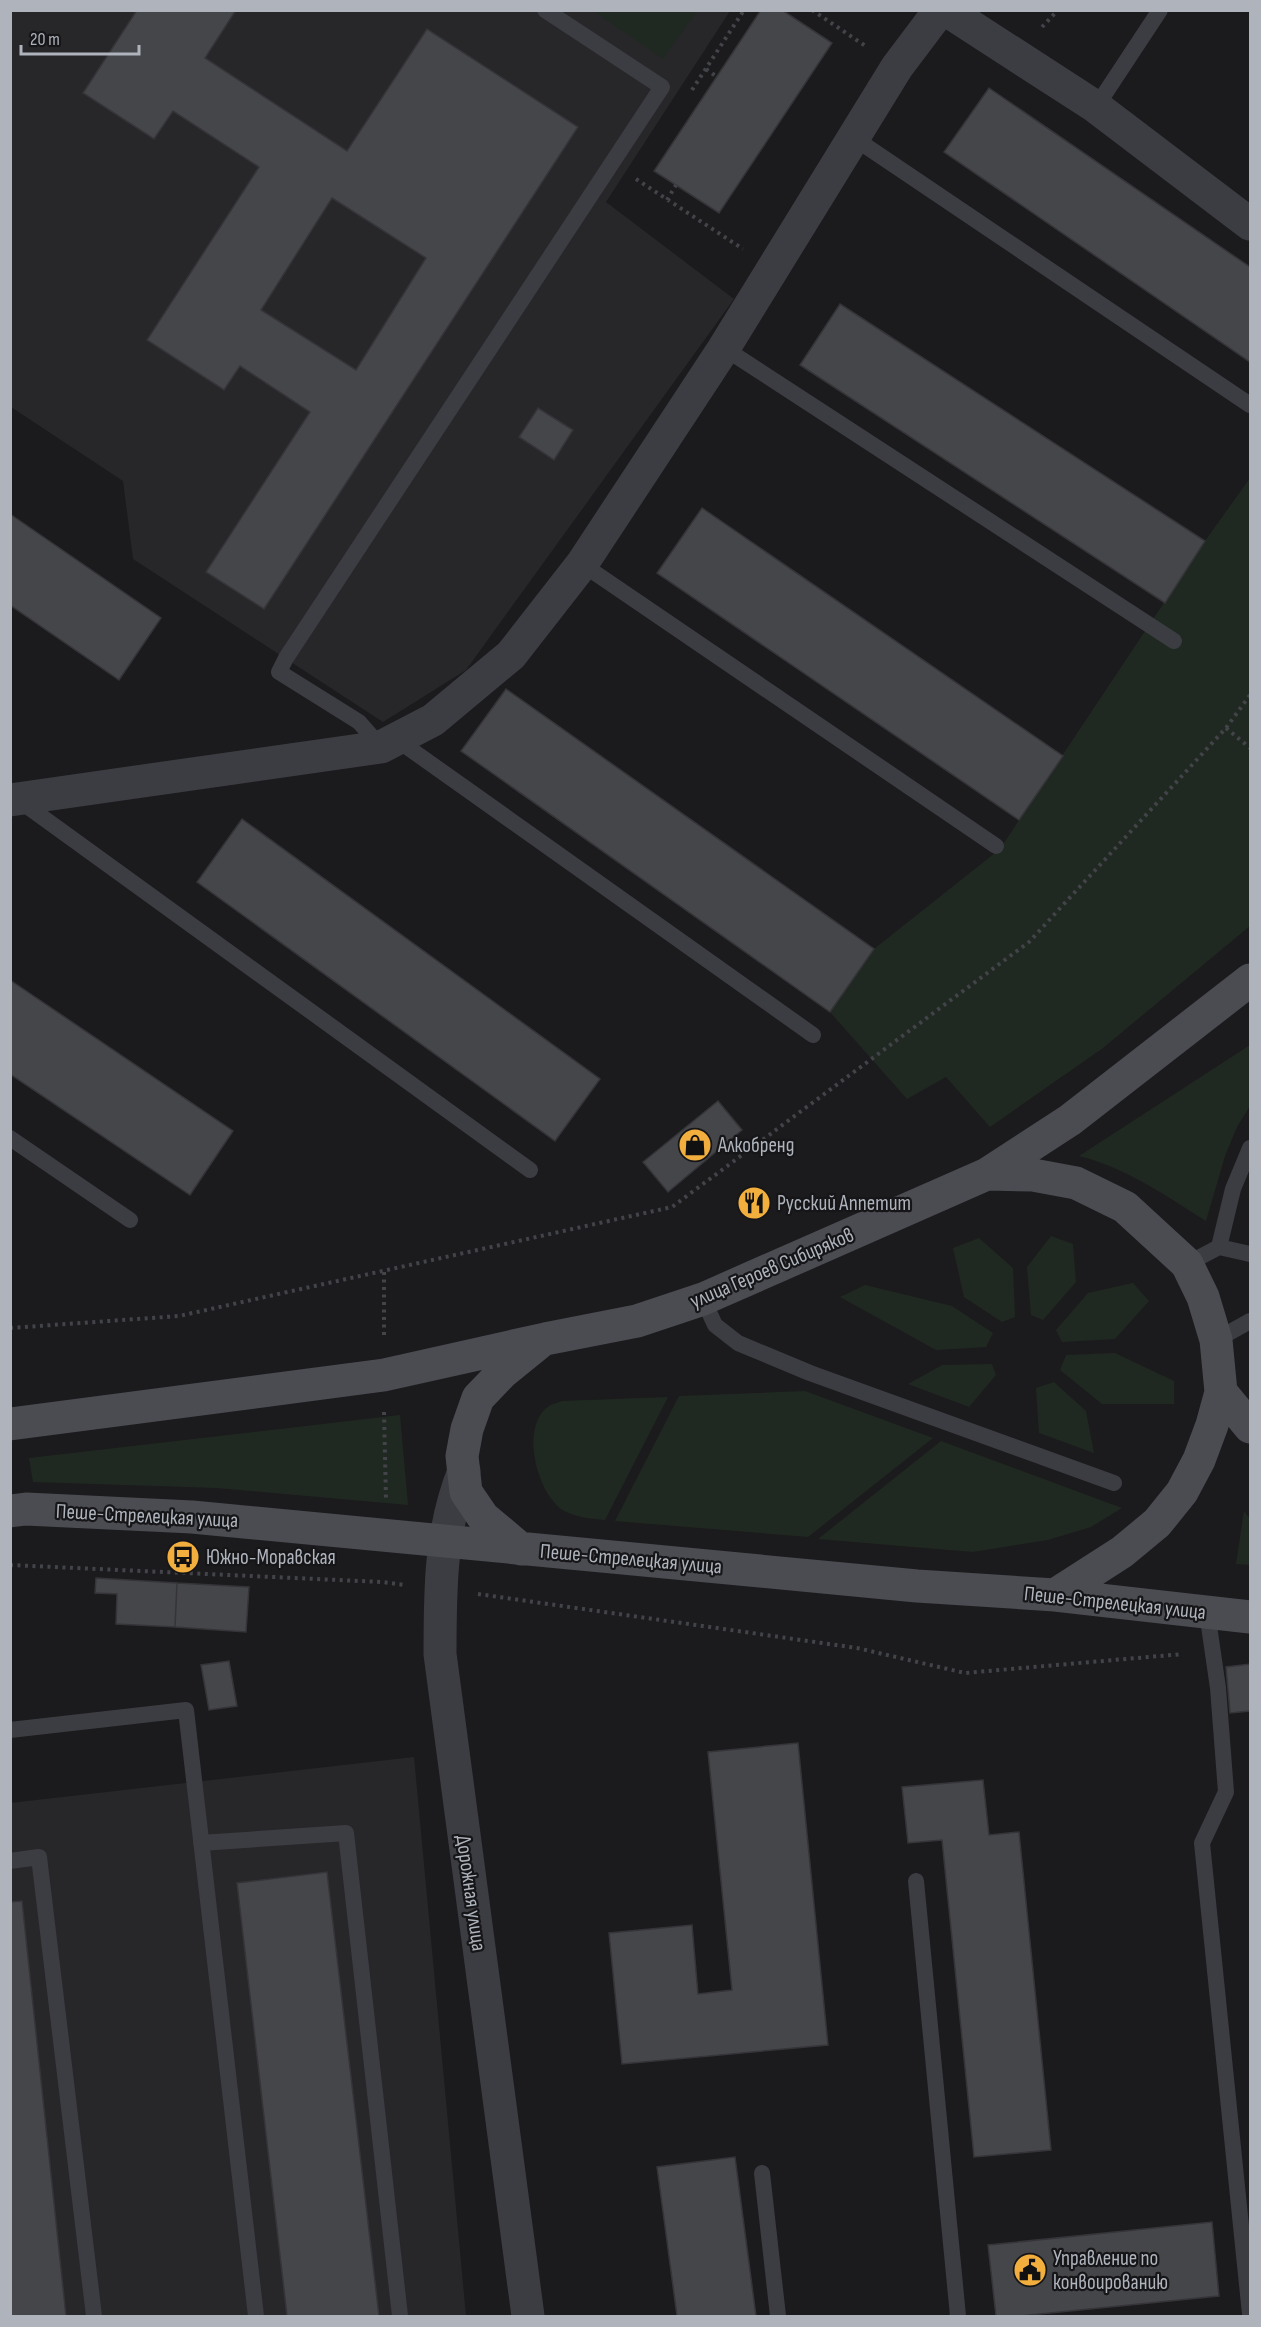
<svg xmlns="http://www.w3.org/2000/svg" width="1261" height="2327" font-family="'Sofia Sans Condensed',sans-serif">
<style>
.built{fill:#27272a}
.green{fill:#202921}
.building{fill:#45464a;stroke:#353539;stroke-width:1.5;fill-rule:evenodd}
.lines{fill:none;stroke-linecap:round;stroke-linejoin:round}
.path{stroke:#424449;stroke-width:4;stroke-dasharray:3 4.5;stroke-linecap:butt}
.lane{stroke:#3c3d42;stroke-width:16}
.street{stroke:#3c3d42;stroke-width:33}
.secondary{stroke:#4a4c52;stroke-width:33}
.labels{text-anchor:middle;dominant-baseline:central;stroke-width:4.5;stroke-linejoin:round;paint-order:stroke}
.poi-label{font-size:21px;fill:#aeb3bc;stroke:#161618;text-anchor:start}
.street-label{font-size:21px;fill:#aeb3bc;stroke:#161618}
</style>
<rect width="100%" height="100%" fill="#1b1b1d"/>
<path class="built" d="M10 11H730L606 202 734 299 466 670 383 722 133 559 123 481 11 407Z
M414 1757 466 2316H11L10 1803Z"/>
<path class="green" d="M593 11H697L663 59Z
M1250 478V926L1103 1048 990 1127 946 1077 907 1099 830 1012 874 949 1000 849 1205 541Z
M1250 1045V1106L1237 1127 1225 1156 1206 1221C1166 1196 1125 1167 1079 1156Z
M1051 1236 1073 1244 1076 1282 1043 1320 1031 1315 1027 1267Z
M979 1238 1013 1268 1015 1317 1002 1322 964 1297 953 1248Z
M1133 1283 1149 1301 1115 1339 1062 1342 1056 1330 1088 1293Z
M865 1285 952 1306 993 1333 986 1347 936 1350 840 1297Z
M1115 1353 1174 1381V1404H1102L1060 1370 1066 1355Z
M992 1364 996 1375 969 1407 908 1384 942 1365Z
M1054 1382 1086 1411 1094 1453 1039 1433 1036 1388Z
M805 1391 933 1438 808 1537 615 1521 679 1396Z
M668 1397 605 1520C592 1519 576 1517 564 1511 537 1495 519 1426 549 1406 552 1404 558 1403 562 1401Z
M400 1415 408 1505 217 1488 33 1482 29 1458Z
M941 1441 1122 1508 1091 1527 1048 1540 973 1552 818 1539Z
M1244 1511 1250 1519V1565L1236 1564Z"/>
<path class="building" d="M137 10H236L205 58 347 151 427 29 578 127 264 609 206 572 310 412 240 366 224 390 147 340 259 167 173 111 154 139 83 93ZM332 198 426 258 356 370 261 310Z
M761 10H782L832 43 719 213 654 171Z
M989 88 1250 267V362L944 152Z
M840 304 1205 541 1165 603 800 365Z
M538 408 573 430 554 460 519 437Z
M702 508 1063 756 1019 820 657 573Z
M10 514 161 618 119 680 10 605Z
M506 689 874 949 830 1012 461 751Z
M242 819 600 1079 555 1141 197 882Z
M10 980 233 1131 190 1195 10 1074Z
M718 1101 742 1130 668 1192 643 1162Z
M96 1578 177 1583 175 1627 116 1624 117 1594 95 1593Z
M177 1583 249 1587 246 1632 175 1627Z
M229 1661 237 1706 209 1710 201 1665Z
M1250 1664V1711L1230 1713 1226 1667Z
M798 1743 828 2045 622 2064 609 1933 692 1925 698 1994 732 1990 708 1752Z
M983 1780 989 1835 1019 1832 1051 2150 974 2157 942 1840 908 1843 902 1787Z
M327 1872 379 2316H287L237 1883Z
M22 1901 66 2316H10V1902Z
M735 2157 756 2316H677L657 2167Z
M1212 2222 1219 2296 1020 2316H996L988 2245Z"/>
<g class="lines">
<path class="path" d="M812 10 867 47
M1042 27 1058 10
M706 69 717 77
M692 90 744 10
M636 179 743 249
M667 200 676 185
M1226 728 1250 748
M384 1272V1338
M10 1328 179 1316 672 1207 1029 942 1226 728 1250 695
M384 1412 386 1500
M10 1565 382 1582 405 1585
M478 1594 857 1648 965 1673 1183 1654"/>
<path class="lane" d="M1096 107 1160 10
M854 138 1250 405
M724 348 1174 641
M582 564 996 846
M396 739 813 1035
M381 747 359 722 279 672 286 658 662 87 545 10
M20 801 530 1170
M10 1138 130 1220
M1219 1247 1233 1189 1250 1148
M1187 1264 1219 1247 1250 1254
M703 1299 715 1325 738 1343 810 1373 1114 1483
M1216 1340 1250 1321
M1207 1612 1218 1688 1226 1792 1202 1843 1250 2314
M10 1730 186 1710 256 2316
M201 1843 346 1833 400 2316
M10 1861 39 1857 94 2316
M916 1881 958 2316
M762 2173 778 2316"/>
<path class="street" d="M946 10 1096 107 1250 224
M10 800 381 747 433 720 511 655 582 564 724 348 897 67 940 10
M464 1471C440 1531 440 1590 440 1654L528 2316"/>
<path class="secondary" d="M987 1174 1033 1175 1076 1183 1125 1207 1187 1264 1203 1297 1216 1340 1221 1392 1212 1425 1199 1460 1182 1492 1157 1523 1122 1552 1055 1595
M1221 1392 1250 1427
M10 1424 384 1375 545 1339 637 1321 703 1299 987 1174 1070 1120 1250 980
M10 1511 26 1509 192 1517 917 1586 1055 1595 1250 1617
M521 1549 483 1517 466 1492 462 1456 467 1429 478 1398 502 1373 539 1343"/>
</g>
<defs>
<symbol id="shop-disc" viewBox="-11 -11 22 22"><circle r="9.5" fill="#f2af3e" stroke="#161618"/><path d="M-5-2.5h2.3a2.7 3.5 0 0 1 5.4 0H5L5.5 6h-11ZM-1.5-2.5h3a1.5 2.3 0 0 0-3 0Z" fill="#111"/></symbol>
<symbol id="restaurant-disc" viewBox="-11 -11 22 22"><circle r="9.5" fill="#f2af3e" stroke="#161618"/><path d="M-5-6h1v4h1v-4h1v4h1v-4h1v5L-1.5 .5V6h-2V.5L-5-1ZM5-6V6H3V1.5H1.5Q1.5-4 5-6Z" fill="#111"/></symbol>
<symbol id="bus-disc" viewBox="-11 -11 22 22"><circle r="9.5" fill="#f2af3e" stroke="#161618"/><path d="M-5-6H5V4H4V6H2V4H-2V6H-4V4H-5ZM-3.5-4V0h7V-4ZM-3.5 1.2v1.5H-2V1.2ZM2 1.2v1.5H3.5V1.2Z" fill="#111"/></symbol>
<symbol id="civic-disc" viewBox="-11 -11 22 22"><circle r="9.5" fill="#f2af3e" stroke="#161618"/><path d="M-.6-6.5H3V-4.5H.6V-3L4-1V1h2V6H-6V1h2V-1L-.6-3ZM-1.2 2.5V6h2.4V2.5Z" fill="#111"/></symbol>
</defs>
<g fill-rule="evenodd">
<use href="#shop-disc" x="676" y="1126" width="38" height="38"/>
<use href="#restaurant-disc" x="735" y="1184" width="38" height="38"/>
<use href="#bus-disc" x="164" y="1538" width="38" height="38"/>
<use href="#civic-disc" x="1011" y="2251" width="38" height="38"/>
</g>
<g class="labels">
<g class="poi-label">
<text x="718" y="1145">Алкобренд</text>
<text x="777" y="1203">Русский Аппетит</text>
<text x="206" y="1557">Южно-Моравская</text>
<text x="1053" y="2258">Управление по<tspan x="1053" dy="24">конвоированию</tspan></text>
</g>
<g class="street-label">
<text transform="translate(772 1268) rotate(-23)">улица Героев Сибиряков</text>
<text transform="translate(147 1516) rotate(3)">Пеше-Стрелецкая улица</text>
<text transform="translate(631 1559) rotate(5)">Пеше-Стрелецкая улица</text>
<text transform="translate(1115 1603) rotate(6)">Пеше-Стрелецкая улица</text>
<text transform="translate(471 1893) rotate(82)">Дорожная улица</text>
</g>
</g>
<rect width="1261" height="2327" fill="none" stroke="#aeb3bc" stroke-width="24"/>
<path d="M21 45v9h118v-9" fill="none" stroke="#aeb3bc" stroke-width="3"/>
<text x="30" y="45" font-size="18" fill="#aeb3bc" stroke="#161618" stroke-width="4.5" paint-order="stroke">20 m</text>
</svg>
